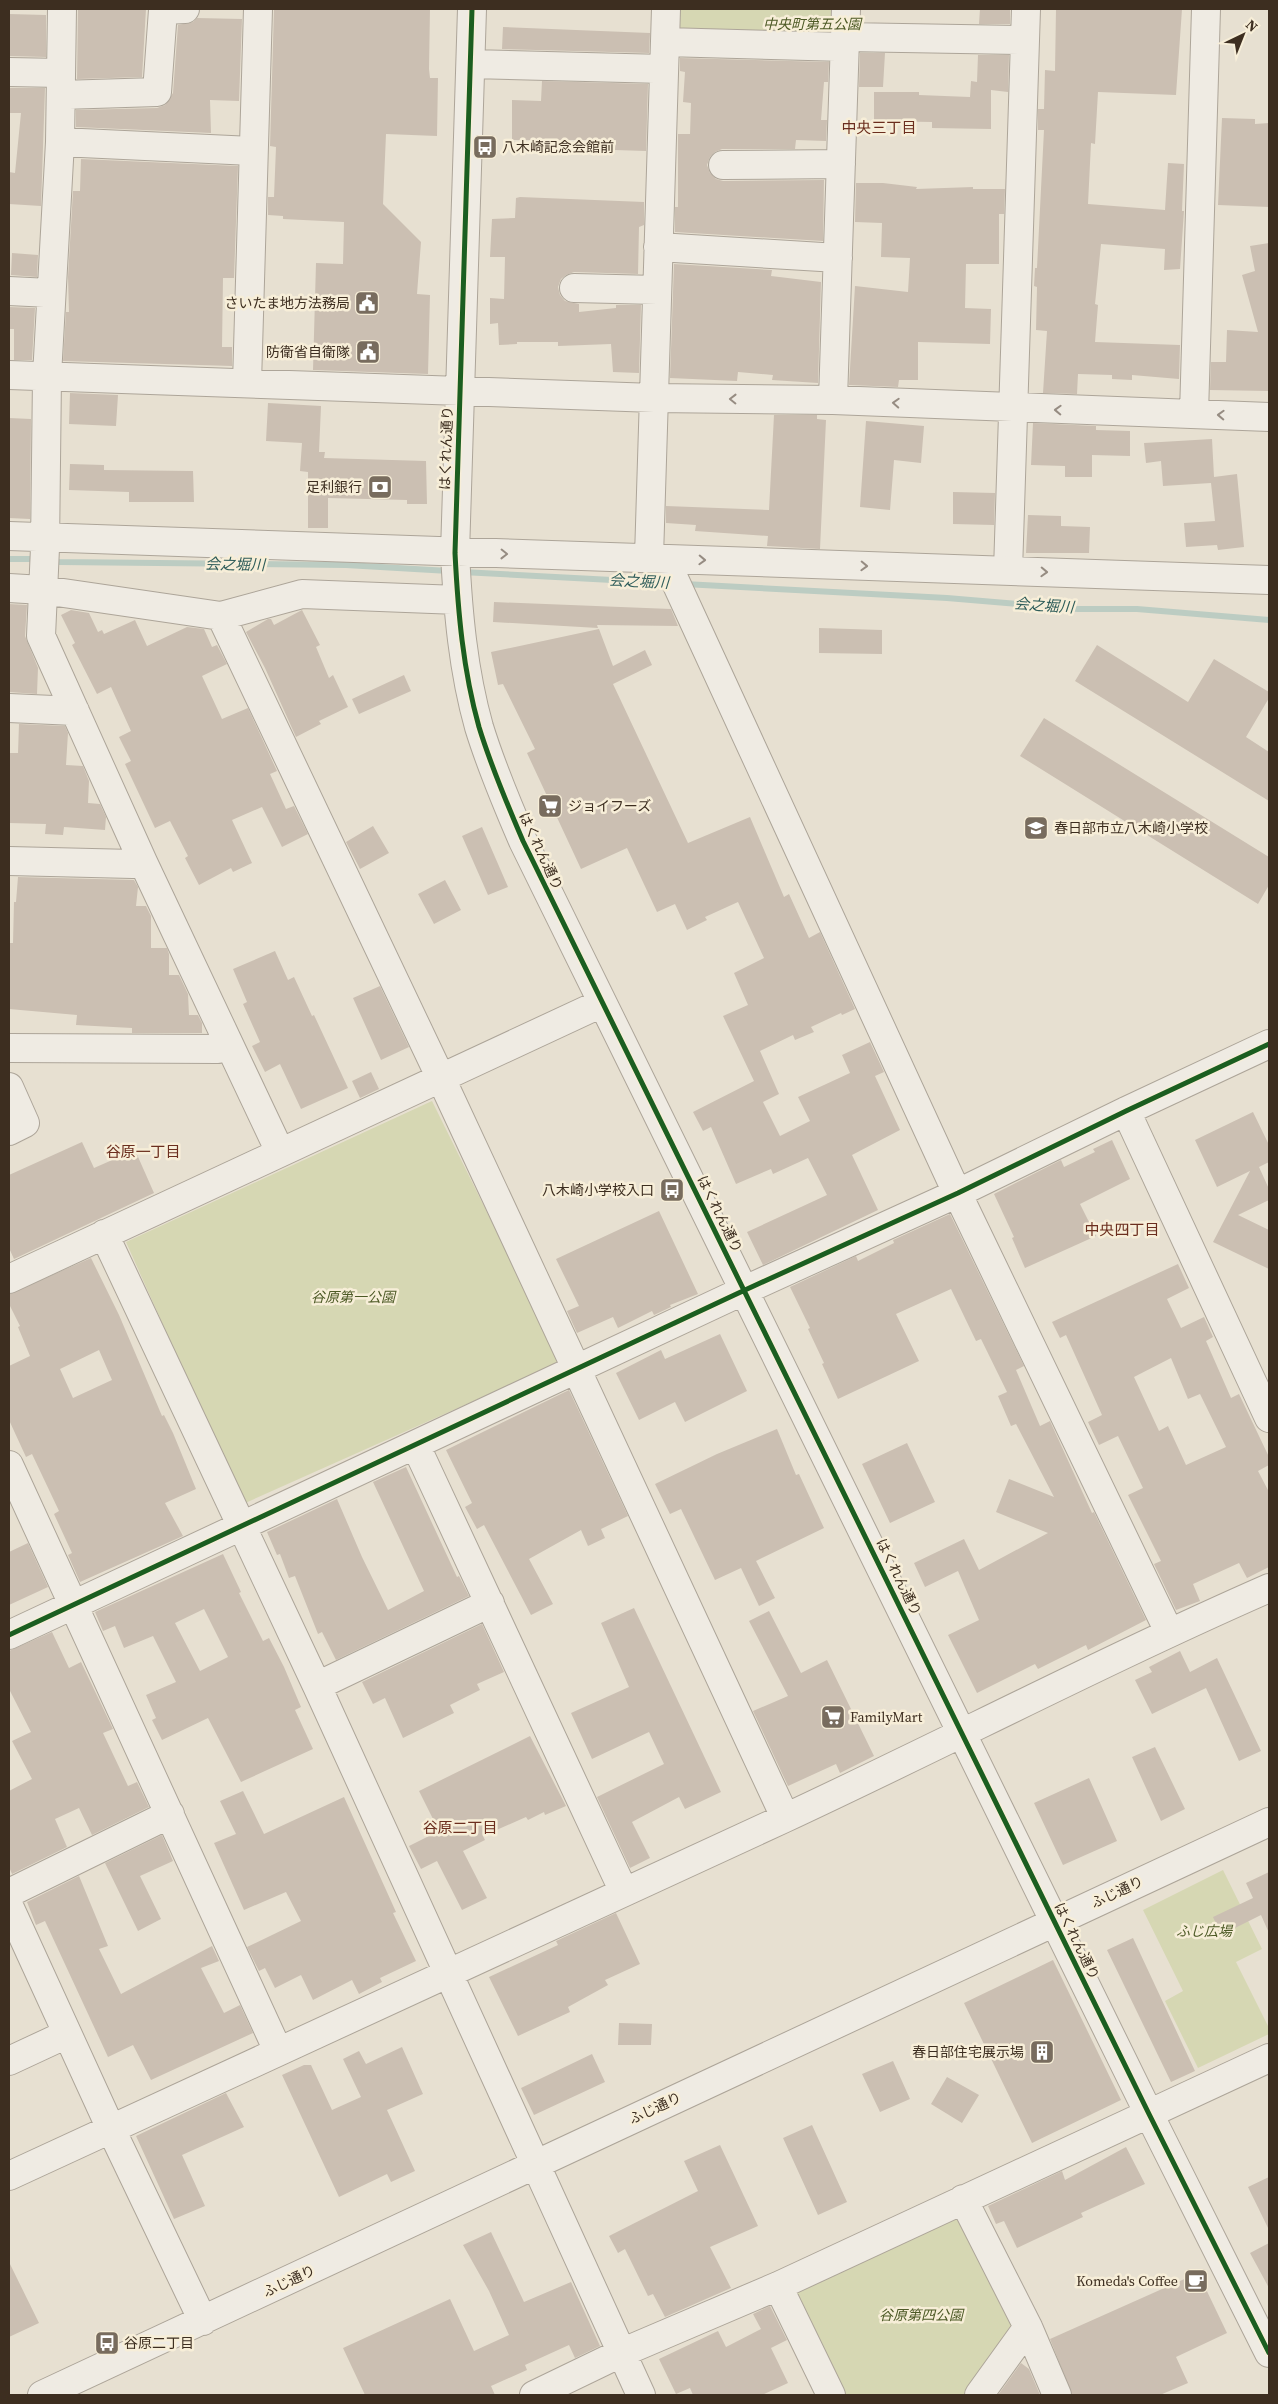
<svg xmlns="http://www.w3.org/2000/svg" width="1278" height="2404" font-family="'Source Serif 4','Noto Sans JP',serif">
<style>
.green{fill:#d6d7b3}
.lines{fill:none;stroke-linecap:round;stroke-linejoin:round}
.stream{stroke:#bcccc2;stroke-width:6}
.building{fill:#cbbfb2;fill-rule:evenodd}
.minor-casing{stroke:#ada599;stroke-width:30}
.minor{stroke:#efebe3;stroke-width:28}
.cycleway-casing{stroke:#f7eed8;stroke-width:8}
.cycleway{stroke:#1b5e20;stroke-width:5}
.oneway{stroke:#968c82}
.labels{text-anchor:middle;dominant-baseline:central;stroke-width:5;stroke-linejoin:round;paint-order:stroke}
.park-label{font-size:14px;font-style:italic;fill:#4d5a26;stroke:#f7eed8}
.poi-label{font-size:14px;fill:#3d2e20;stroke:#f7eed8;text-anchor:end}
.street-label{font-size:14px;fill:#3d2e20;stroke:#f7eed8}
.neighbourhood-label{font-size:15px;fill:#6b2e1e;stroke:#f7eed8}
.water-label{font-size:15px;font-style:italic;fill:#2f5d5a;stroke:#f7eed8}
</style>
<rect width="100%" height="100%" fill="#e7e0d1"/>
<path class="green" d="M678 9H837L836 40 677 34Z
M432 1101 561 1362 243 1504 126 1242Z
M1223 1870 1262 1949 1236 1962 1269 2028V2034L1198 2068 1165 2001 1183 1991 1143 1910Z
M959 2210 1021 2327 972 2395H841L789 2288Z"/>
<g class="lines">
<path class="stream" d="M9 559H37
M50 559 59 562 346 565 449 571
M462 572 669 583
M684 584 947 598 1078 609H1137L1269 620"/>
</g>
<path class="building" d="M78 9H146L142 77 77 79Z
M274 9H430L429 69 430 78H438L437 136 386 134 383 204 421 242 417 294 430 295 428 374 313 370 316 263 343 264 344 222 283 219V216L268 215V197H274L276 147 270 146Z
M980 9H1010V24H979Z
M1056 9H1182L1176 95 1098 92 1095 144 1091 143 1088 204 1165 210 1168 163 1184 164 1182 211H1184L1180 269 1164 270 1165 249 1101 244 1095 304 1098 305 1095 342 1180 345 1179 379 1132 375V380L1112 379V375L1078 374 1077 394 1043 393 1047 331 1036 330 1037 287 1034 286 1035 268H1037L1044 130H1038V109H1044L1045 70 1055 71Z
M9 14 46 15V57L9 56Z
M197 18 242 19 239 101 210 100 211 133 76 127V110L157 108 165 105 173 93 178 25 193 22Z
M503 27 650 33 649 53 502 49Z
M860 53H885L883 87H859Z
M978 55H1009L1008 92 991 90V129L932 128V122L874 121V92H919V95L970 97 971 81 977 82Z
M680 58 829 62 828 82H824L821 120H827L826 141 796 140 795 149H722L715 152 710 157 707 165 710 173 716 179 723 181 824 180 823 241 675 232V207H678V134H690L691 103 683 102 685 72 680 71Z
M542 81 648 84 646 151 615 150 616 140H512V100L541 101Z
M9 88H45L41 206 9 204V172L15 173 21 113H9Z
M1222 118 1255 119V124L1269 123V207L1218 205Z
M81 159 238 166 234 278H223L222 347H232V366L63 361 66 312H69L68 277 73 191H80Z
M856 183H883L917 187 916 189 973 187V189H1005L1004 214H999V264H966L965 308 991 309 990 344 918 342V380H899L898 387 849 385 855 286 908 292 910 258 881 257 882 223 855 222Z
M520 197 644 202V225L639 227 638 274 574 272 566 275 561 279 558 287 560 295 565 301 579 304V312L616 308V305H641L639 373 613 372 611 344 558 346V342H517V344L499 345 498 323 490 324V298L504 299 505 257H490L492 219 515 218 516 198Z
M1269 243V391L1210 390 1211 362H1226L1227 330 1258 332 1242 275 1255 271 1250 246Z
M12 253 38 255 37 277 11 275Z
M674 264 772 270 771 276 821 282 818 383 772 380 773 375 738 372 737 381 670 378Z
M9 307 35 308 32 360H14V329H9Z
M70 393 118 395 116 426 69 424Z
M268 403 321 406 319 452H325L324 458 426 461 427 504H407V500L328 498V528H308V472L300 471 302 443 266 441Z
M774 415H817V419L826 420 820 549 767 546 768 536 695 531 696 525 666 523V506L769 510Z
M9 418 31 419 30 519 9 518Z
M866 421 924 426 921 463 894 460 890 510 860 507Z
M1033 423 1096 426V430L1130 431V456L1092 455V477H1065V466L1031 465Z
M1212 439 1214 477 1237 474 1244 547 1218 550 1217 545 1186 547 1184 523 1215 521 1211 483 1163 486 1161 461 1146 463 1144 443Z
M70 464 104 465V470L193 471 194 502H129V492L69 490Z
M953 492 995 493 994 525 953 524Z
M1028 515 1061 516V526L1090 527 1089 553H1026Z
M494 602 671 609 678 626 597 625 598 628 493 622Z
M9 604 27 605 25 636 38 668 37 694 9 692Z
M71 610 89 613 98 632 102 630 104 634 135 620 147 646 187 627 204 629 212 647 217 645 227 664 202 676 222 719 248 708 277 771 270 774 286 809 294 806 308 834 282 847 262 807 232 820 252 863 233 872 231 868 199 885 185 858 188 856 170 821 155 828 125 764 131 761 119 737 131 731 111 687 97 694 72 645 75 643 61 615Z
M302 610 320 645 316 647 329 678 333 675 348 707 319 721 321 724 296 737 265 668 246 632 268 619H271L274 625Z
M819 628 882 630V654L819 653Z
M599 629 613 666 645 650 652 665 613 684 688 843 750 817 784 897 789 894 809 938 820 932 855 1009 842 1015 841 1013 811 1027 814 1032 795 1040 793 1035 760 1051 779 1094 763 1102 780 1136 810 1121 798 1097 850 1073 842 1055 870 1042 884 1072 875 1076 900 1130 852 1155 878 1210 763 1265 747 1232 827 1195 808 1158 773 1174 771 1169 736 1184 711 1127 703 1131 693 1112 754 1081 723 1016 748 1005 734 973 764 958 738 902 705 917 707 920 687 930 675 904 657 912 627 848 581 869 527 753 535 749 503 684 498 685 491 652Z
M1097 645 1188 702 1214 659 1269 692V698L1246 737 1269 752V801L1075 681Z
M404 675 411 691 359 714 352 699Z
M1044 718 1269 857V885L1258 904 1020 756Z
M19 724 65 726 68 733 66 765 83 766 89 781 88 803 100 804 106 817 105 830 64 827 63 835 45 834 46 824 9 823V753H18Z
M373 826 389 853 360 869 346 842Z
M482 827 508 887 488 895 462 836Z
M18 877 134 880 138 887 136 906H146L151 916V948H167L169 954V975H179L188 994 189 1015H198L202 1023V1033H132V1028L76 1025 77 1015 9 1009V943H13L14 902H16Z
M445 880 461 910 434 924 418 894Z
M275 951 288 980 294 977 312 1016 314 1015 348 1088 301 1109 280 1064 265 1072 252 1046 260 1042 243 1004 247 1002 233 969Z
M380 986 409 1047 381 1060 353 998Z
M371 1072 379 1089 360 1098 352 1081Z
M1253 1112 1269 1145V1162L1259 1167 1269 1189V1200L1238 1215 1269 1230V1269L1213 1242 1250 1171 1217 1187 1195 1140Z
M1112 1140 1130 1179 1080 1204 1096 1236 1025 1268 1012 1238 1014 1237 994 1194 1061 1160 1064 1167 1095 1152 1093 1149Z
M82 1142 94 1168 135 1150 154 1193 14 1259 9 1248V1175Z
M659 1211 698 1294 670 1305 671 1307 654 1315 652 1311 618 1328 613 1317 577 1333 567 1311 579 1306 556 1259Z
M950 1214 1024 1366 1016 1370 1040 1426 1050 1421 1092 1513 1094 1512 1146 1620 1088 1650 1086 1645 1038 1669 1035 1664 977 1693 948 1635 979 1620 958 1571 925 1587 914 1563 964 1539 979 1570 1048 1533 996 1512 1009 1479 1054 1497 1016 1424 1011 1426 998 1396 1007 1392 981 1339 976 1341 951 1289 896 1314 919 1361 838 1399 822 1364 824 1363 808 1329 810 1328 790 1287 856 1256 858 1261 894 1243 893 1240Z
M91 1258 119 1315 162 1416 164 1415 173 1433 196 1489 165 1503 183 1536 80 1582 68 1555 72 1553 54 1514 59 1511 32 1454 26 1457 9 1420V1366L30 1356 18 1327 20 1326 9 1304V1294ZM99 1350 112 1380 73 1398 60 1369Z
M1178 1264 1189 1288 1167 1299 1181 1328 1204 1317 1213 1337 1206 1341 1231 1398 1239 1394 1269 1457V1465L1258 1471 1269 1492V1567L1247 1578 1239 1563 1193 1584 1200 1601 1176 1610 1154 1564 1161 1561 1128 1495 1143 1488 1118 1436 1099 1445 1088 1422 1102 1415 1066 1335 1060 1338 1052 1322ZM1171 1358 1188 1399 1200 1394 1226 1447 1186 1465 1168 1426 1159 1431 1134 1377Z
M720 1334 747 1391 685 1422 675 1402 639 1420 616 1373 661 1350 665 1359Z
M569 1390 628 1516 601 1529 605 1538 588 1546 581 1530 529 1559 553 1604 531 1615 484 1525 477 1529 465 1507 472 1503 446 1450Z
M777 1429 796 1475 799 1474 824 1528 756 1561 775 1598 759 1606 741 1568 715 1580 681 1509 670 1514 655 1484 717 1454Z
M907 1443 935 1502 890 1523 862 1464Z
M406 1467 457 1577 459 1576 469 1596 336 1660 322 1632 318 1634 295 1576 289 1578 280 1554 277 1555 267 1532 337 1499 362 1557 388 1610 424 1591 373 1482Z
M28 1543 48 1587 9 1605V1552Z
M223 1554 241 1592 239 1593 263 1641 269 1638 284 1667 301 1707 295 1710 313 1749 241 1782 208 1718 162 1740 152 1720 156 1718 146 1695 176 1682 153 1636 124 1648 115 1626 103 1631 95 1612ZM204 1609 228 1657 200 1671 175 1623Z
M634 1608 721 1792 685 1809 679 1797 632 1822 650 1858 630 1868 597 1797 664 1764 649 1732 592 1759 571 1713 629 1687 601 1623Z
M769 1611 801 1673 827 1660 874 1756 840 1773 836 1764 788 1786 753 1711 788 1696 749 1621Z
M482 1624 504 1672 477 1684 480 1690 450 1705 454 1713 403 1738 385 1698 373 1704 362 1682Z
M52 1632 69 1668 81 1662 113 1729 103 1733 128 1786 137 1782 149 1807 92 1835 79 1808 55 1819 67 1847 12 1874 9 1867V1791L32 1779 12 1741 31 1732 9 1689V1651Z
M1180 1651 1190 1672 1217 1658 1261 1751 1239 1761 1206 1688 1152 1714 1135 1680 1152 1672 1149 1667Z
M530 1736 566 1806 545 1815 544 1812 528 1820 526 1817 483 1836 485 1840 463 1851 487 1898 462 1910 437 1861 421 1869 409 1846 439 1831 419 1791Z
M1155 1747 1185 1809 1161 1821 1132 1757Z
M1089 1778 1117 1841 1063 1865 1034 1803Z
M243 1791 264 1834 344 1797 396 1912 393 1913 416 1961 380 1978 382 1982 359 1994 352 1980 313 2000 301 1975 275 1988 265 1968 259 1971 247 1947 301 1921 286 1892 244 1910 214 1843 236 1834 220 1801Z
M162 1835 173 1861 140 1876 161 1919 138 1931 105 1863Z
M1269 1872V1933L1261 1915 1221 1935 1213 1917 1253 1898 1246 1883Z
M79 1876 108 1946 99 1949 121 1994 212 1946 219 1961 201 1968 224 2013 240 2005 253 2033 151 2080 133 2045 108 2057 45 1921 36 1925 27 1902Z
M616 1913 640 1964 605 1980 608 1985 568 2007 570 2012 518 2036 489 1977 558 1945 556 1941Z
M1133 1938 1195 2071 1171 2082 1107 1950Z
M1053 1960 1121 2100 1032 2143 964 2003Z
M619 2023 652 2024 651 2045H618Z
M402 2047 423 2094 387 2110 415 2171 391 2182 387 2174 339 2197 282 2075 304 2065H311L332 2110 361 2097 343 2059 359 2051 366 2064Z
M592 2054 605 2082 534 2115 521 2088Z
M893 2061 910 2099 880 2112 862 2074Z
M947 2077 979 2095 962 2123 931 2104Z
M226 2093 244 2127 182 2155 205 2206 174 2219 136 2136Z
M812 2125 847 2202 818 2215 783 2138Z
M720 2145 758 2226 710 2247 731 2288 665 2317 653 2294 648 2296 625 2249 618 2253 609 2236 698 2191 684 2161Z
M1126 2147 1145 2184 1081 2213 1083 2217 1017 2248 1004 2221 996 2224 988 2206 1062 2171 1065 2180Z
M1269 2177V2230L1248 2187Z
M491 2232 524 2302 571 2282 600 2346 575 2358 569 2345 525 2365 527 2370 491 2386 495 2395H365L343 2348 450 2299 474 2351 509 2335 489 2291 463 2245Z
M1269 2243V2288L1250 2253Z
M9 2262 39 2323 9 2337Z
M1189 2277 1195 2290 1204 2285 1227 2333 1176 2357 1188 2383 1160 2395H1072L1050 2339Z
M770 2306 787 2340 771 2348 788 2383 762 2395H693L690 2388 676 2394 659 2359 718 2331 726 2347 761 2329 753 2314Z
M1021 2363 1029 2369 1040 2395H998Z"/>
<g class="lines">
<defs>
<path id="minor" d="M62 9 60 142 47 376 45 548 41 636 143 862 280 1152
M472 9 455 553C458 612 463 670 479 727 491 766 507 804 523 841L1149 2114 1269 2353
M845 37 1025 40
M665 42 845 47
M471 64 664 69
M9 72 61 73
M61 95 157 92 163 10 185 9
M60 142 252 151
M723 165 841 164
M658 247 838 258
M574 288 657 290
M9 291 50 293
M9 375 654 398 833 400 1269 417
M247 383 258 9
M833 400 846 9
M1194 414 1206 9
M9 536 1269 580
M649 557 666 9
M665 559 951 1180 1169 1632
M1008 571 1026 9
M9 588 43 590 221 616 302 594 458 600
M221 616 446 1089 785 1817
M9 708 75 711
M9 861 133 864 143 862
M9 1048 218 1049 229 1046
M9 1087 25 1123 9 1131
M1126 1111 1269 1418
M104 1234 317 1686 641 2395
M9 1279 602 1003
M416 1446 623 1890
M9 1465 278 2051
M9 1635 745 1290 958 1193 1126 1111 1269 1044
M317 1686 490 1603
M9 1893 170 1814
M9 1906 111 2129 203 2321
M9 2061 67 2034
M9 2176C267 2057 525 1938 783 1819 946 1743 1105 1660 1269 1588
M963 2199 1028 2327 1057 2395
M778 2286 831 2395
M42 2395 1269 1822
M534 2395 621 2353 778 2286 1269 2058
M979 2395 1028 2327"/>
</defs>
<use href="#minor" class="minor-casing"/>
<use href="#minor" class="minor"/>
<defs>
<path id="cycleway" d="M472 9 455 553C458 612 463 670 479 727 491 766 507 804 523 841L1149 2114 1269 2353
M9 1635 745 1290 958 1193 1126 1111 1269 1044"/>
</defs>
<use href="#cycleway" class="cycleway-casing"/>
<use href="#cycleway" class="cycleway"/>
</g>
<defs><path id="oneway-chevron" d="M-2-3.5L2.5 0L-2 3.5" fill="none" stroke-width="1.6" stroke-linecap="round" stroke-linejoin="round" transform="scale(1.25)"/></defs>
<g class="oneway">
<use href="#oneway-chevron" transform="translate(733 399) rotate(-179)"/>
<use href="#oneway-chevron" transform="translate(896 403) rotate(-177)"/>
<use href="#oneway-chevron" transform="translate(1058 410) rotate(-178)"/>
<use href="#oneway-chevron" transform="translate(1221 415) rotate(-178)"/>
<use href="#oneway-chevron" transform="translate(504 554) rotate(1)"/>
<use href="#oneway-chevron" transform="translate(702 560) rotate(2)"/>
<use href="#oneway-chevron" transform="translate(864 566) rotate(2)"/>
<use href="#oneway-chevron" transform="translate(1044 572) rotate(2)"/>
</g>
<defs>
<symbol id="bus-square" viewBox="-11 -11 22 22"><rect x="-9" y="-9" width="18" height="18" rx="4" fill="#786c5e" stroke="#f7eed8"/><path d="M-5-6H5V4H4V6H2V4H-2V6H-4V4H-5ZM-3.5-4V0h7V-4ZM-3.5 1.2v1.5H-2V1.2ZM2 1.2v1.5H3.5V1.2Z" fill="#fff"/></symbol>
<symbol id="civic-square" viewBox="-11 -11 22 22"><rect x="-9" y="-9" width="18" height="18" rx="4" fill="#786c5e" stroke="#f7eed8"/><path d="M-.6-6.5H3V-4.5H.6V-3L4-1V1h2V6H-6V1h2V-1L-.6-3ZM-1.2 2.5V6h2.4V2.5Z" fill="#fff"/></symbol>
<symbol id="bank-square" viewBox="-11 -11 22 22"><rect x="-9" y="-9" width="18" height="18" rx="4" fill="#786c5e" stroke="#f7eed8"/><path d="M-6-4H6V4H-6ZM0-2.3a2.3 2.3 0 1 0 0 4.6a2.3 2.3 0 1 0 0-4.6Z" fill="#fff"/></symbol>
<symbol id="supermarket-square" viewBox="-11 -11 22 22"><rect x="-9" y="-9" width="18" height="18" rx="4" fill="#786c5e" stroke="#f7eed8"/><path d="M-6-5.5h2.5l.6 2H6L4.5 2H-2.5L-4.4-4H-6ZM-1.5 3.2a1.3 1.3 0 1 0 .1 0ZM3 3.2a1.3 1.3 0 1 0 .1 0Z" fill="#fff"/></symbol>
<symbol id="school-square" viewBox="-11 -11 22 22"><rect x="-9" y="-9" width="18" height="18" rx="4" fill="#786c5e" stroke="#f7eed8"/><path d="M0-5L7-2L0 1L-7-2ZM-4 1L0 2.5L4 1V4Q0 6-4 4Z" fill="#fff"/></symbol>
<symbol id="building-square" viewBox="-11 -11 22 22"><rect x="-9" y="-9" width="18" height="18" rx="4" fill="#786c5e" stroke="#f7eed8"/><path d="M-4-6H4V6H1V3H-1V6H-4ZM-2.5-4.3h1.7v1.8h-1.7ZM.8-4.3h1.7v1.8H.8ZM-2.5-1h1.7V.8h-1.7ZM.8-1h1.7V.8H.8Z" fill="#fff"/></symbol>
<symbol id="cafe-square" viewBox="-11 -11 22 22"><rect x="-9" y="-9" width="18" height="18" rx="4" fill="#786c5e" stroke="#f7eed8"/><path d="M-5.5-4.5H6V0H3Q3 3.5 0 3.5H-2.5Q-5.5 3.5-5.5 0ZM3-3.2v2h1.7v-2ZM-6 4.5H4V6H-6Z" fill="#fff"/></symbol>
</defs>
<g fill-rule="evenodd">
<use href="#bus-square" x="471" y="133" width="28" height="28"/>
<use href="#civic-square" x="353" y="289" width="28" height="28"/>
<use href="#civic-square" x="354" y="338" width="28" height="28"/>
<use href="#bank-square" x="366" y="473" width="28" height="28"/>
<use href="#supermarket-square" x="536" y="792" width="28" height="28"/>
<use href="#school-square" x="1022" y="814" width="28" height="28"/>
<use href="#bus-square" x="658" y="1176" width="28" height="28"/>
<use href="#supermarket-square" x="819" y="1703" width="28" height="28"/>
<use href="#building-square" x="1028" y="2038" width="28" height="28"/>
<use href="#cafe-square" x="1182" y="2267" width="28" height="28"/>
<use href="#bus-square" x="93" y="2329" width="28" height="28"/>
</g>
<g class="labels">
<g class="park-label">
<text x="812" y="24">中央町第五公園</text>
<text x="353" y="1297">谷原第一公園</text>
<text x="1204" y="1931">ふじ広場</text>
<text x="921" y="2315">谷原第四公園</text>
</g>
<g class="poi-label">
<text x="502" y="147" text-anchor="start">八木崎記念会館前</text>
<text x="350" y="303">さいたま地方法務局</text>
<text x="350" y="352">防衛省自衛隊</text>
<text x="362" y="487">足利銀行</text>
<text x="568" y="806" text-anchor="start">ジョイフーズ</text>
<text x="1054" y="828" text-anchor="start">春日部市立八木崎小学校</text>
<text x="654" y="1190">八木崎小学校入口</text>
<text x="850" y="1717" text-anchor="start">FamilyMart</text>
<text x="1024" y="2052">春日部住宅展示場</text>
<text x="1178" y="2281">Komeda's Coffee</text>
<text x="124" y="2343" text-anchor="start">谷原二丁目</text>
</g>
<g class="street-label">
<text transform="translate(446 448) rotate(-88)">はくれん通り</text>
<text transform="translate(541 851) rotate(65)">はくれん通り</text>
<text transform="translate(720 1214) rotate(64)">はくれん通り</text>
<text transform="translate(899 1577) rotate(64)">はくれん通り</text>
<text transform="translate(1117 1892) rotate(-25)">ふじ通り</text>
<text transform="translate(1077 1941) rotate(64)">はくれん通り</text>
<text transform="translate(655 2108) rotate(-25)">ふじ通り</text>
<text transform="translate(289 2281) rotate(-25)">ふじ通り</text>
</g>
<g class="neighbourhood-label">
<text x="879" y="127">中央三丁目</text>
<text x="143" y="1151">谷原一丁目</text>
<text x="1122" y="1229">中央四丁目</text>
<text x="460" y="1827">谷原二丁目</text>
</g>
<g class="water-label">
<text transform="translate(235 564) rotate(1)">会之堀川</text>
<text transform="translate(639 581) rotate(3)">会之堀川</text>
<text transform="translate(1044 605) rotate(4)">会之堀川</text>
</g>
</g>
<rect width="1278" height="2404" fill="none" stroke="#3d2e20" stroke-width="20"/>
<g transform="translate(1243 35) rotate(43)" stroke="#f7eed8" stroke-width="4" paint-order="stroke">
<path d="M0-4L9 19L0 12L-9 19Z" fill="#3d2e20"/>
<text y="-8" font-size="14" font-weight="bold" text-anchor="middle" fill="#3d2e20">N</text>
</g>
</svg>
